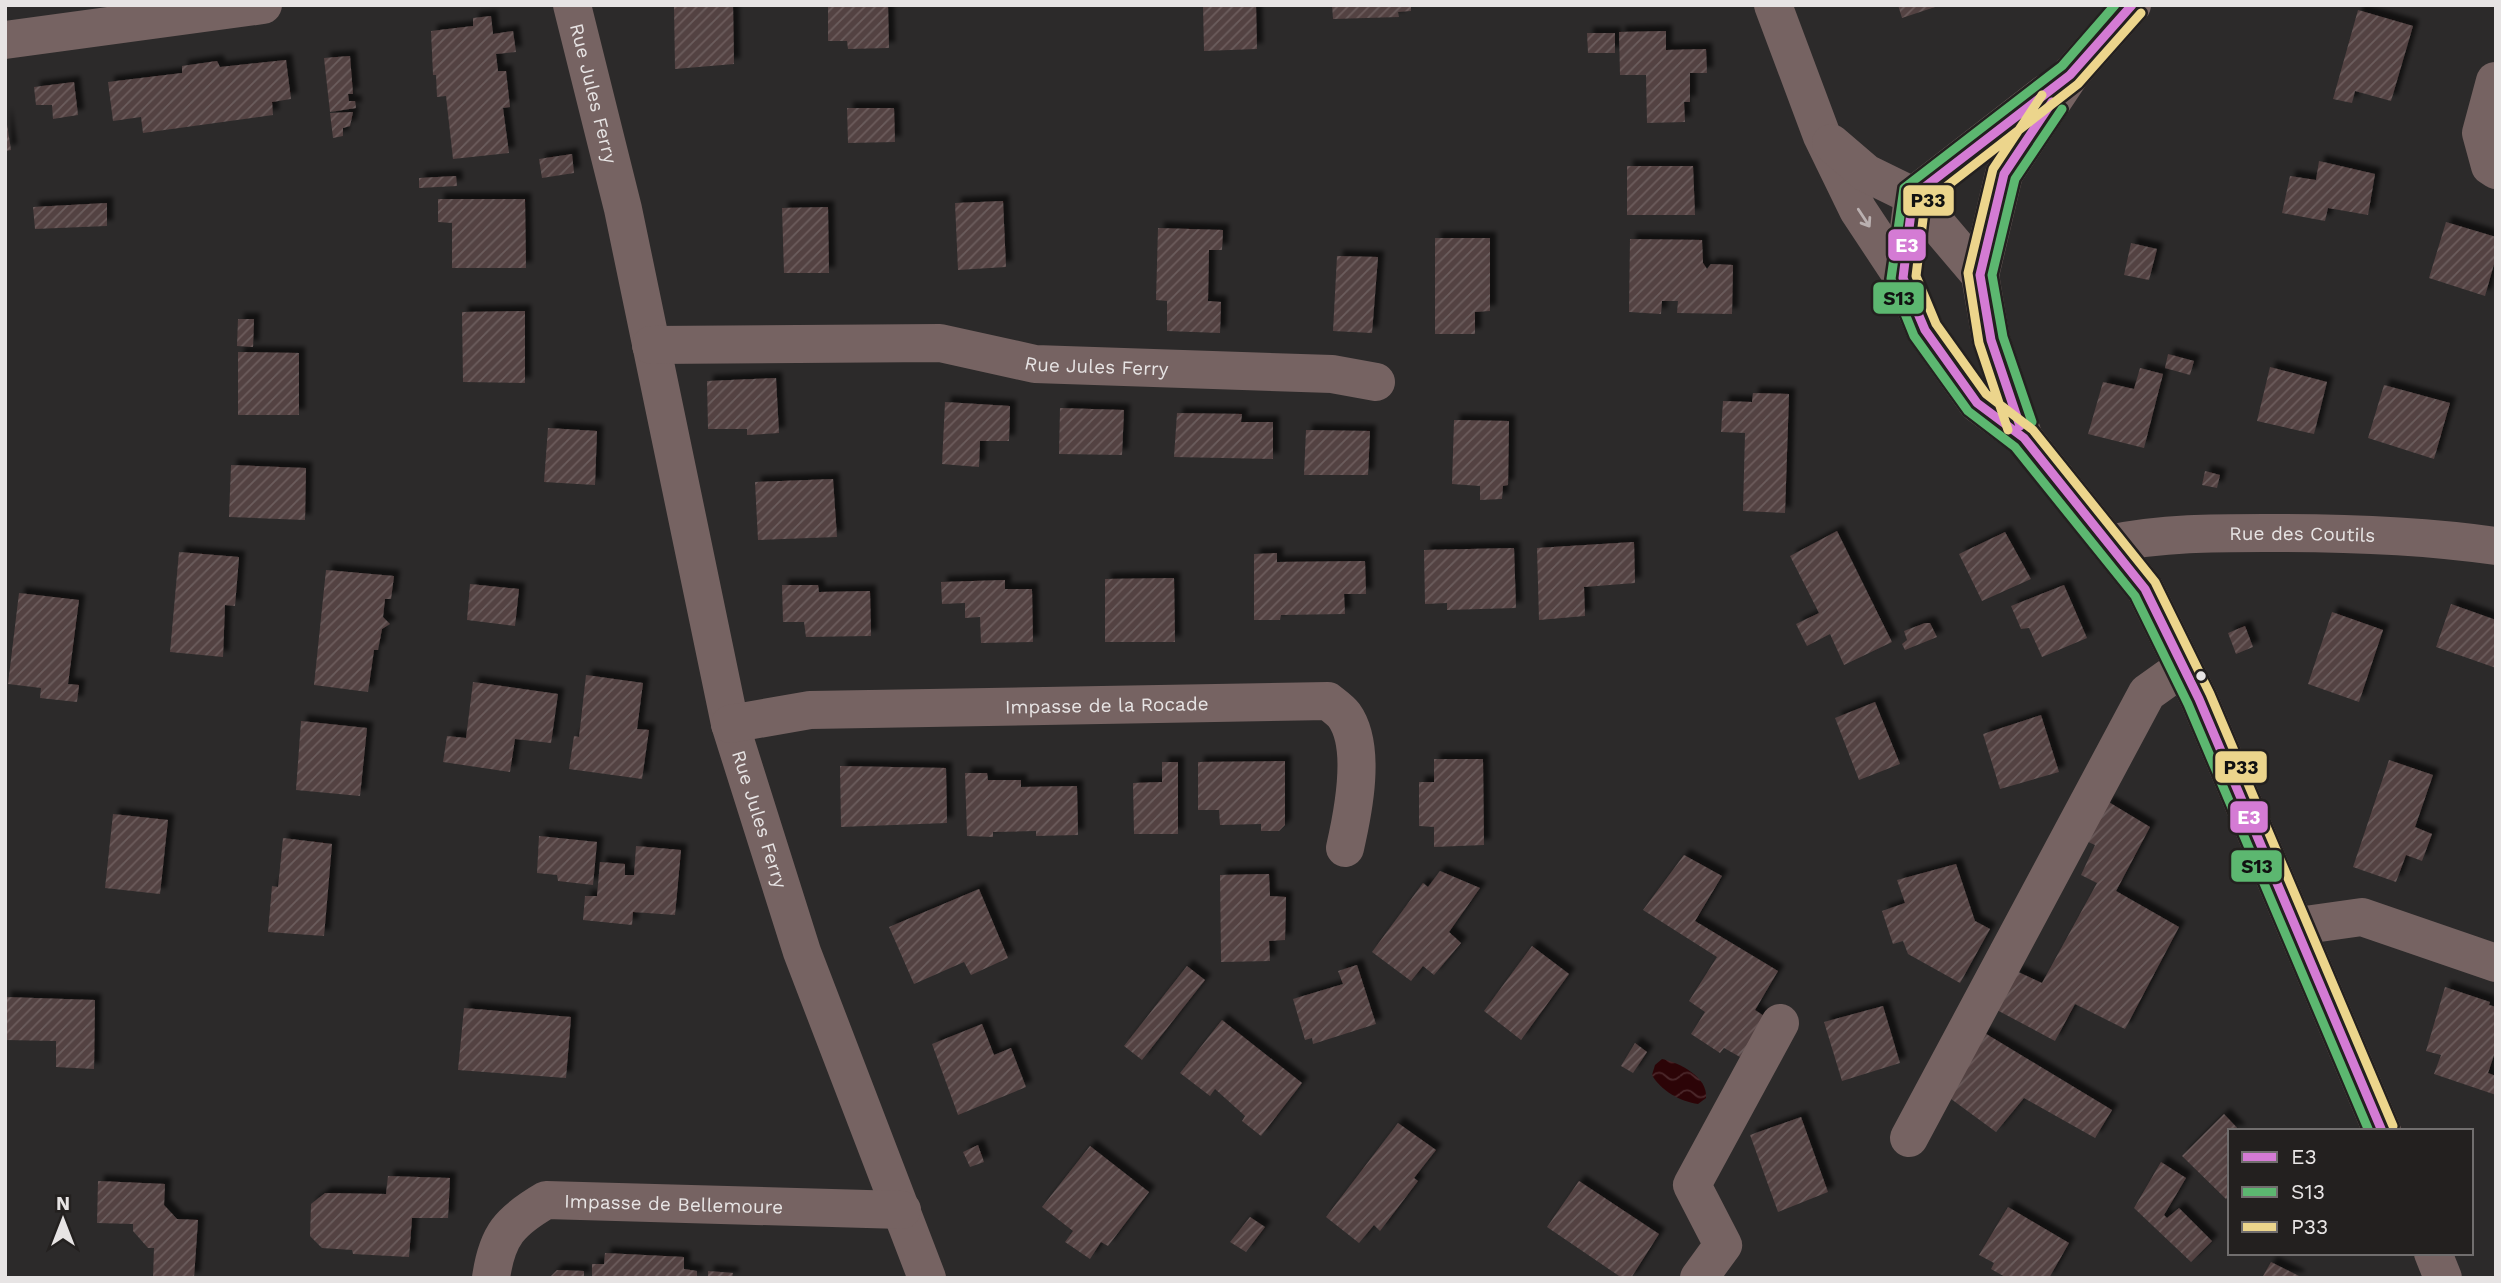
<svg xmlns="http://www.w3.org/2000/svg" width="2501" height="1283" font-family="'Work Sans',sans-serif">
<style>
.water{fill:url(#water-waves)}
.building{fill:url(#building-hatch);filter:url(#shadow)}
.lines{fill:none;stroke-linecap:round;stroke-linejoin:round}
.minor{stroke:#766362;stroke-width:38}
.bus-1-casing{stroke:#23201f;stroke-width:14}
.bus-2-casing{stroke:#23201f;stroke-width:14}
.bus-3-casing{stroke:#23201f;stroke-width:14}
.bus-1{stroke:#d47bd4;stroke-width:9}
.bus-2{stroke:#5cb770;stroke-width:9}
.bus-3{stroke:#ecd58c;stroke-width:9}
.oneway{stroke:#bab0b0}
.bus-dot{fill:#e7e4e4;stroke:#23201f;stroke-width:2.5}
.labels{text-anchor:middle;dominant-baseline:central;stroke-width:6;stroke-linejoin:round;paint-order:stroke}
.street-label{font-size:19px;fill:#e7e4e4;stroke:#23201f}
.line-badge{stroke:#23201f;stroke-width:2.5}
.badge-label{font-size:19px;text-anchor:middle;font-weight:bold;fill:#fff}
.pale-badge-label{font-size:19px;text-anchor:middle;font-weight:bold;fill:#111}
</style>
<defs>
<pattern id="water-waves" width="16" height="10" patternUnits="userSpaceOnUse" patternTransform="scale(1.75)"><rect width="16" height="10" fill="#2c0407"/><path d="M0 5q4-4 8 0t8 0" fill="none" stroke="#4b282b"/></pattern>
<pattern id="building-hatch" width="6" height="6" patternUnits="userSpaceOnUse" patternTransform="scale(1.75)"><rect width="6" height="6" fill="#534242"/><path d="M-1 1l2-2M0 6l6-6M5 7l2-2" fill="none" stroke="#6c5d5d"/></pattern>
<filter id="shadow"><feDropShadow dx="6" dy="-6" stdDeviation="2" flood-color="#0009"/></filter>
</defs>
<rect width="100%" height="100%" fill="#2c2a2a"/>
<path class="water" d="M1662 1059C1680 1063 1708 1077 1706 1098L1698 1104C1681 1102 1660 1090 1652 1075L1655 1065Z"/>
<path class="building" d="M674 5H733L734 64 675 69Z
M828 5H888L889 48 848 49 847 41H828Z
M1203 5H1256L1257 49 1204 51Z
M1332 5H1411V11L1398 12 1399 17 1333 19Z
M1898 5H1938V6L1902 18Z
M2358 10 2413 26 2391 101 2355 91 2352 103 2333 99Z
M491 16 493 34 513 31 516 52 496 54 498 71H506L510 107 503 108 509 153 453 159 446 96 437 97 436 75H433L431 31 473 26V18Z
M1666 31V50L1706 49 1707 73H1690V102H1684L1685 122 1647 123 1646 75H1620L1619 32Z
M1587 33H1615V53H1588Z
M350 56 353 94H348L349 101H355L356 108 330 112 324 58Z
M286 60 291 99 272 102 273 115 143 133 141 117 113 121 108 82 182 73V66L217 61 220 67Z
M74 82 78 115 53 119 52 105H36L34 87Z
M847 108H894L895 142 848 143Z
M5 112 11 150 5 151Z
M353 112 350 126 343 128V136L333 138 330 113Z
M572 154 574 173 542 178 539 159Z
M2319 161 2375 174 2368 215 2328 208 2325 221 2282 213 2290 176 2316 180Z
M1627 166H1693L1695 215H1627Z
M456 176 457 186 419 188V178Z
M438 199H525L526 268H452V223L438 222Z
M1003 201 1006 267 958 270 955 203Z
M107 203V226L35 229 33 207Z
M828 207 829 273H784L782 208Z
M2446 222 2496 237V257L2485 296 2429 278Z
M1158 228 1223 230 1222 250H1209L1208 301 1221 302 1220 333 1167 331V301L1156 300Z
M1435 238H1490V311L1475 312V334H1435Z
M1630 239 1702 240 1703 263 1707 269 1711 264 1733 265 1732 314 1677 313 1678 301H1662L1661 314 1629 312Z
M2131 243 2157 249 2149 280 2124 275Z
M1337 256 1378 257 1372 333 1333 331Z
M525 311V383L463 382 462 312Z
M238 319H254L253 347 237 346Z
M238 352 299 353V415H238Z
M2168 354 2194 361 2190 375 2165 368Z
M2270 367 2327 382 2314 434 2257 421Z
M2140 368 2163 374 2144 448 2088 434 2103 382 2134 389Z
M776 378 779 433 747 435V429H708L707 381Z
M2384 385 2450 403 2434 459 2368 438Z
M1753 393 1789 394 1785 513 1743 511 1745 433 1721 432 1723 401 1752 402Z
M945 402 1010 406 1009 441H980L979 467 942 464Z
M1060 408 1124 410 1122 455 1059 454Z
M1177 413 1242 414 1241 422H1273V459L1174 457Z
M1454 420 1509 421 1508 485 1503 486 1502 499 1480 500V486L1452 484Z
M548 428 597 431 595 485 544 482Z
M1306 430 1370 431 1368 475H1304Z
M231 465 306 468 305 520 229 517Z
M2205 471 2220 475 2217 488 2202 485Z
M833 479 837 537 758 540 755 482Z
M1837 531 1892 642 1844 665 1830 634 1807 646 1796 624 1819 613 1790 556Z
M2005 532 2031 579 1982 601 1959 554Z
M1634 542 1635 583 1584 587 1585 616 1539 620 1537 548Z
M1514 548 1516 608 1447 610V603L1425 604 1424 550Z
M179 552 239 557 235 606 225 605 223 657 170 652Z
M1277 553V562L1365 561 1366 594H1344L1345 614 1281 615 1280 620H1254V554Z
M326 570 394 576 391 599H385L383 617 390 624 382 629 378 650H374L368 692 314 685Z
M1174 578 1175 642H1105V579Z
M1005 580V589H1032L1033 642 981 643 980 617 965 618V603L942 604 941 582Z
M470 584 519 589 515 626 467 620Z
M782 585H818L819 592 870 591 871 636 806 637 804 622H783Z
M2064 585 2087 638 2042 657 2029 628 2021 629 2011 606Z
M19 593 79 600 68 684 79 685 77 702 40 698 41 688 8 684Z
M2451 604 2496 620V668L2436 647Z
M2332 612 2383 630 2359 702 2308 684Z
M1925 623H1930L1937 637 1905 650 1902 644 1907 640 1904 631Z
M2245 626 2253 647 2236 654 2228 633Z
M586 675 643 683 637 729 649 730 642 779 569 769 574 736 579 737Z
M473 682 558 694 551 743 515 739 510 772 443 762 447 736 466 738Z
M1875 702 1900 764 1859 780 1835 718Z
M2041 715 2059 772 2000 789 1983 734Z
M301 721 367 728 360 796 296 790Z
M1434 759H1483L1484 845 1434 847V827L1419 826V782H1434Z
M2389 760 2433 775 2415 827 2432 834 2422 861 2406 855 2396 882 2353 867Z
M1285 761V825L1279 831H1261V824L1220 825 1219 810H1198V762Z
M1162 762H1178V834H1134L1133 783 1162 782Z
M840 766 946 768 947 823 841 827Z
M965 773H987L988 780H1021V787L1077 786 1078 835 1036 836V831L993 832V837L967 836Z
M2107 801 2150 827 2116 891 2179 927 2125 1029 2075 1004 2055 1041 1995 1009 2016 971 2042 983 2097 883 2081 875 2095 845 2086 841Z
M113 814 168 820 160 894 105 888Z
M539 836 597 842 593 885 558 881 557 875 537 873Z
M283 838 332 844 324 936 268 932 272 886 278 887Z
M636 846 681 850 675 915 633 912 632 925 583 920 585 896H597L600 862 625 864V875H634Z
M1684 855 1722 876 1695 921 1778 971 1755 1010 1767 1018 1740 1057 1724 1048 1720 1053 1691 1034 1705 1012 1689 1001 1717 957 1643 910Z
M1956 864 1975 921 1990 929 1960 983 1908 954 1903 941 1893 944 1882 911 1905 903 1897 880Z
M1440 871 1480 888 1449 932 1461 943 1434 975 1423 966 1411 981 1372 952 1423 883 1428 887Z
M1269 874 1270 896 1286 897 1285 940 1269 941 1270 961 1221 962 1220 875Z
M979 889 1008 958 971 975 964 962 914 984 889 927Z
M1532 946 1569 974 1521 1040 1484 1011Z
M1357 965 1376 1024 1313 1044 1312 1038 1305 1040 1293 999 1343 984 1338 971Z
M1187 966 1205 980 1142 1060 1124 1046Z
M2445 987 2490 1002 2489 1005 2496 1007V1049L2488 1073 2496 1076V1095L2434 1074 2441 1055 2426 1051Z
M5 997 95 1000 94 1069 56 1067V1041L5 1040Z
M1883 1006 1900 1063 1842 1081 1824 1022Z
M464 1008 571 1017 566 1078 458 1070Z
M1222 1020 1302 1083 1261 1136 1242 1121 1245 1116 1215 1089 1210 1096 1180 1073Z
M982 1024 994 1055 1011 1048 1026 1087 958 1115 932 1044Z
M1983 1032 2112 1110 2095 1138 2024 1098 1996 1132 1947 1096Z
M1635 1043 1647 1052 1633 1073 1621 1066Z
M2224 1114 2240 1131H2230V1196L2226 1199 2182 1156Z
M1801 1117 1828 1192 1778 1212 1750 1135Z
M1398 1123 1436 1150 1414 1178 1418 1181 1380 1231 1374 1225 1359 1243 1326 1217Z
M978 1145 984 1162 970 1167 963 1152Z
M1090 1146 1149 1192 1108 1246 1101 1242 1090 1259 1065 1242 1073 1231 1042 1207Z
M2161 1162 2186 1178 2164 1215 2167 1218 2179 1208 2212 1241 2191 1262 2134 1208Z
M388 1176 450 1178 448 1218H412L409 1257 353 1254 352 1250 322 1248 310 1236 311 1204 325 1193 386 1194Z
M98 1181 165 1184 164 1205 177 1219 198 1220 194 1278H153L154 1248H148L133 1231V1224L97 1223Z
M1579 1181 1659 1234 1631 1278H1622L1547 1227Z
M2008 1207 2069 1243 2049 1278H2007L1991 1269 1994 1263 1979 1255Z
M1250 1217 1265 1227 1246 1252 1230 1242Z
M605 1253 684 1257V1269L697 1271V1278H592V1264H604Z
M2271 1262 2299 1276 2298 1278H2262Z
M557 1270 584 1271V1278H549Z
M708 1271 733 1273 732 1278H708Z"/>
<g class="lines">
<g class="minor">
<path id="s1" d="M572 5 623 209 730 724 802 952 927 1278"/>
<path d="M1773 5 1822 136 1858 210 1903 278 1925 330 1977 403 2024 438 2145 589 2199 699 2382 1131"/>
<path d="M5 40 263 5"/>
<path d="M2495 81 2481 133 2490 166 2496 170"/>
<path d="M1831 143 1866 173 1913 196 1980 275 1991 340 2024 438"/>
<path d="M1980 275 2004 174 2070 75 2132 5"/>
<path d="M1903 278 1913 196 2046 93"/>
<path id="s2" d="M651 345 940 343 1035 364 1332 374 1376 382"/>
<path id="s3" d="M2109 544C2166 532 2223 533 2281 533 2352 533 2425 536 2496 546"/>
<path id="s4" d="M730 724 810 710 1328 701C1333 705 1340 710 1344 715 1367 747 1353 813 1345 848"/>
<path d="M2298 926 2362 917 2496 963"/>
<path d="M1909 1138 2147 693 2182 668"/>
<path d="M2433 1253 2443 1278"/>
<path id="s5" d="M491 1278C497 1235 510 1221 546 1200L902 1210"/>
<path d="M1699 1278 1723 1245 1692 1185 1780 1023"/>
</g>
<defs>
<path id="bus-1" d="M2132 5 2070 75 1913 196 1903 278 1925 330 1977 403 2024 438 2145 589 2199 699 2382 1131
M2020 426 1991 340 1980 275 2004 174 2052 102"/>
<path id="bus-2" d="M2115 5 2062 66 1904 188 1891 279 1914 336 1968 411 2015 447 2135 596 2188 704 2369 1131
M2032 422 2003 337 1992 275 2015 179 2062 109"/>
<path id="bus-3" d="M2141 13 2078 84 1925 203 1916 276 1936 324 1986 394 2033 430 2155 582 2210 694 2393 1126
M2008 430 1979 343 1968 273 1993 169 2042 95"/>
</defs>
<use href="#bus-1" class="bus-1-casing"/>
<use href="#bus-2" class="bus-2-casing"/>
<use href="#bus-3" class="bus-3-casing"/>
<use href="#bus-1" class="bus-1"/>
<use href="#bus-2" class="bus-2"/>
<use href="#bus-3" class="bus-3"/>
</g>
<defs><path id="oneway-shaft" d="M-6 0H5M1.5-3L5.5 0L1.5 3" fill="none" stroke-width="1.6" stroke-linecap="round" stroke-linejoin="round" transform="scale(1.75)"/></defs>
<use class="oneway" href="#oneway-shaft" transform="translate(1864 218) rotate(57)"/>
<circle class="bus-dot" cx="2201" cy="676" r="6"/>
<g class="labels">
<g class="street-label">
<text stroke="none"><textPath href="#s1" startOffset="91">Rue Jules Ferry</textPath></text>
<text stroke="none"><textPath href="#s2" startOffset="448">Rue Jules Ferry</textPath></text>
<text stroke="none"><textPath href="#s3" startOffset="194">Rue des Coutils</textPath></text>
<text stroke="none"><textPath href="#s4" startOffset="378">Impasse de la Rocade</textPath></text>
<text stroke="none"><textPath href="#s1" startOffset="836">Rue Jules Ferry</textPath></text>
<text stroke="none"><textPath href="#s5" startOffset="228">Impasse de Bellemoure</textPath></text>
</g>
</g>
<g class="line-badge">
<rect x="1902" y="184" width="53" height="33" rx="7" fill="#ecd58c"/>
<rect x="1887" y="228" width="40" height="34" rx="7" fill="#d47bd4"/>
<rect x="1872" y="281" width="53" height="34" rx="7" fill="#5cb770"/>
<rect x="2214" y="750" width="54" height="34" rx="7" fill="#ecd58c"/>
<rect x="2229" y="800" width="40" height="34" rx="7" fill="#d47bd4"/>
<rect x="2230" y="849" width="53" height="34" rx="7" fill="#5cb770"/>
</g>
<g class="badge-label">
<text x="1907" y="252">E3</text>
<text x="2249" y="824">E3</text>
</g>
<g class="pale-badge-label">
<text x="1928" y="207">P33</text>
<text x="1899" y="305">S13</text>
<text x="2241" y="774">P33</text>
<text x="2257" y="873">S13</text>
</g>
<rect width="2501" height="1283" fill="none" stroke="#e7e4e4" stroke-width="14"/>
<rect x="2228" y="1129" width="245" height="126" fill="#23201f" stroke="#716e6e" stroke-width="2"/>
<rect x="2242" y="1152" width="35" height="10" fill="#d47bd4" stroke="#716e6e" stroke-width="2"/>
<text x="2291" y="1164" font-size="21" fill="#e7e4e4">E3</text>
<rect x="2242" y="1187" width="35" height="10" fill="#5cb770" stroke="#716e6e" stroke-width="2"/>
<text x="2291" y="1199" font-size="21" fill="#e7e4e4">S13</text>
<rect x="2242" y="1222" width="35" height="10" fill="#ecd58c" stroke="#716e6e" stroke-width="2"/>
<text x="2291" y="1234" font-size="21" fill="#e7e4e4">P33</text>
<g transform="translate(63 1220)" stroke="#23201f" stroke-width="5" paint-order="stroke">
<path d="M0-5L12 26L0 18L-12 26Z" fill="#e7e4e4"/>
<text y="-10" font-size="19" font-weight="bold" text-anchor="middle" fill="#e7e4e4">N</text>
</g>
</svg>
